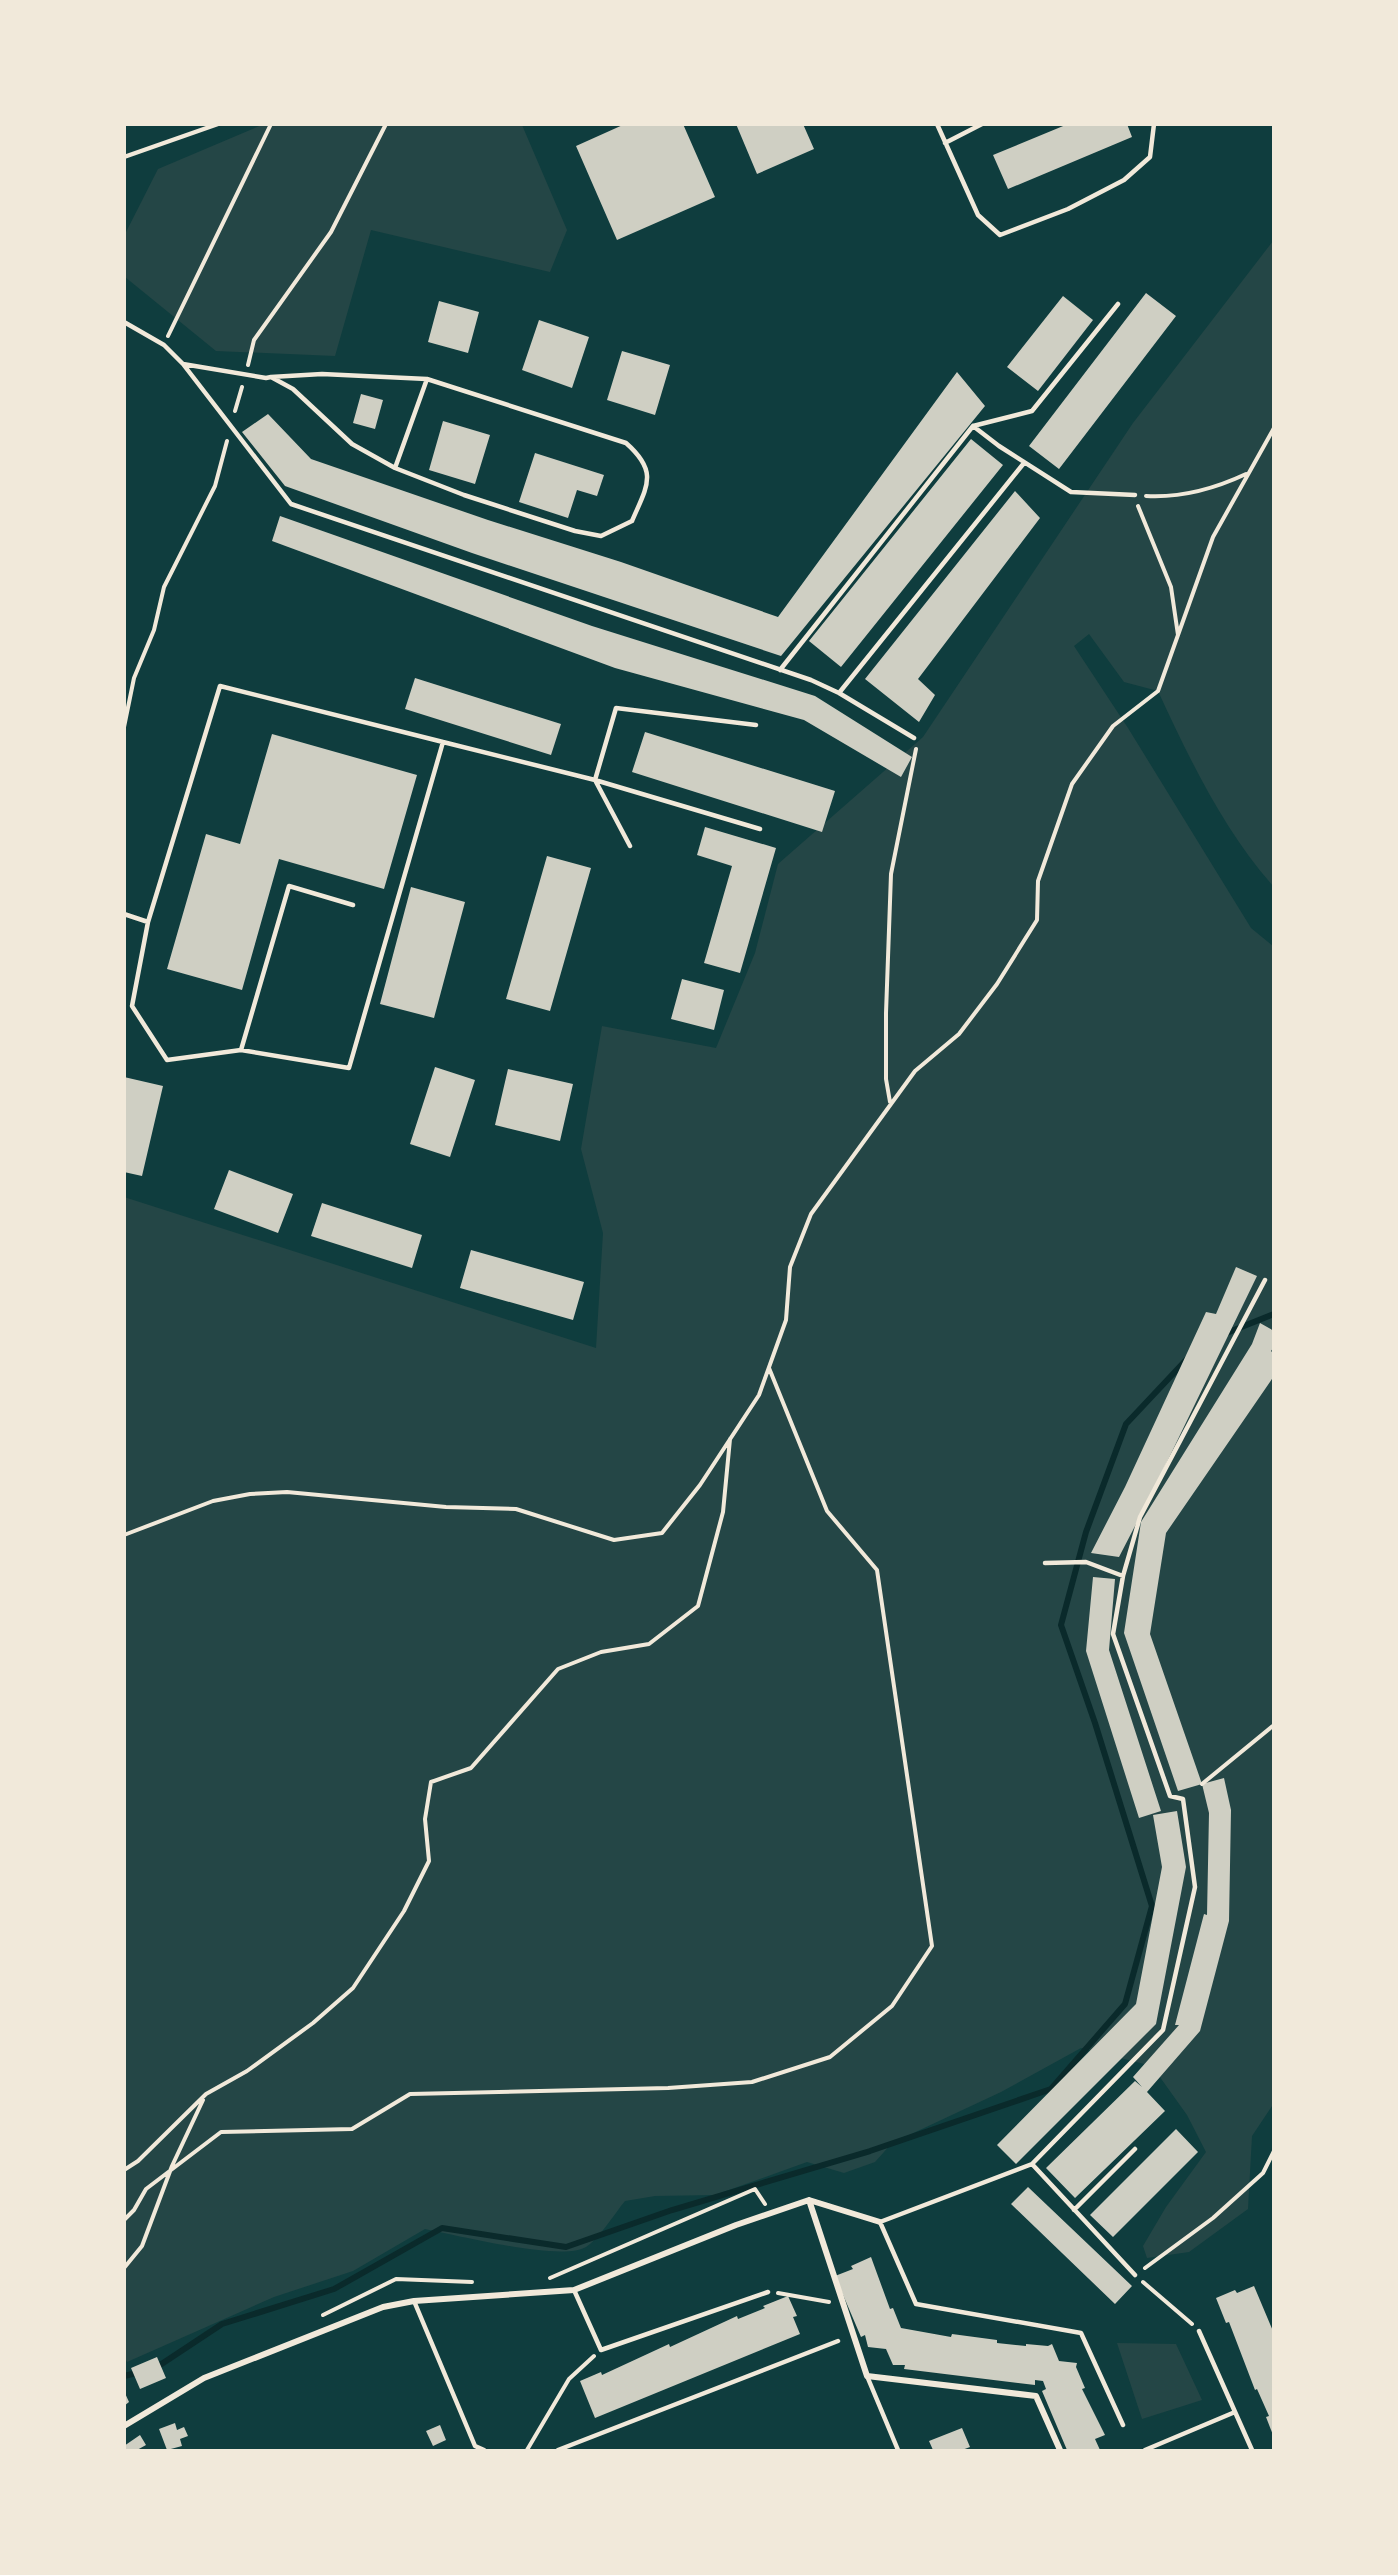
<svg xmlns="http://www.w3.org/2000/svg" width="1398" height="2575" font-family="'IBM Plex Sans',sans-serif">
<style>
.green{fill:#244646}
.lines{fill:none;stroke-linecap:round;stroke-linejoin:round}
.stream{stroke:#0a2a2b;stroke-width:6}
.building{fill:#cfcfc3}
.path{stroke:#f1e9da;stroke-width:4}
.service{stroke:#f1e9da;stroke-width:4.5}
.minor{stroke:#f1e9da;stroke-width:6}
</style>
<rect width="100%" height="100%" fill="#0f3d3e"/>
<path class="green" d="M264 124 522 125 567 230 550 272 371 230 335 356 216 351 125 277 124 236 158 169Z
M1273 241V886C1223 829 1190 760 1158 691L1124 682 1089 634 1074 646 1128 728 1251 928 1273 946 1274 2103 1252 2136 1248 2209 1189 2252 1147 2258 1143 2246 1166 2207 1206 2152 1187 2115 1152 2066 1081 2048 1001 2092 892 2143 875 2162 844 2173 807 2162 715 2195 655 2196 625 2201C615 2213 599 2239 586 2247 561 2262 457 2235 425 2229L353 2271 274 2297 127 2362 124 2356V1197L596 1348 603 1233 581 1149 602 1026 716 1048 755 953 778 864 923 737 1133 423Z
M1117 2343 1176 2344 1202 2400 1142 2419Z"/>
<g class="lines">
<path class="stream" d="M1224 1334 1274 1314
M154 2369 222 2324 334 2289 442 2228 566 2247 672 2210 870 2151 1051 2089 1125 2004 1152 1906 1095 1723 1061 1625 1086 1532 1126 1424 1187 1359
M124 2376 141 2372"/>
</g>
<path class="building" d="M625 124H683L715 197 617 240 576 146Z
M736 124H803L814 149 757 174Z
M1068 124H1127L1132 137 1008 189 993 155Z
M1146 293 1176 316 1059 469 1029 446Z
M1063 296 1093 320 1038 391 1007 367Z
M439 301 479 312 468 353 428 342Z
M539 320 589 337 572 388 522 370Z
M622 351 670 365 655 415 607 400Z
M957 372 985 406 781 656 472 553 285 486 242 432 268 414 311 459 488 520 621 562 778 617Z
M361 394 383 400 375 429 353 423Z
M443 421 490 435 475 484 429 470Z
M971 439 1003 465 841 667 809 641Z
M535 453 604 475 597 496 577 490 568 518 519 502Z
M1015 491 1040 518 918 679 935 695 919 722 865 679Z
M280 516 592 626 815 696 912 757 901 777 804 720 615 668 272 541Z
M415 678 561 724 551 755 405 709Z
M645 732 835 791 822 832 632 772Z
M272 734 417 775 384 889 279 859 242 990 167 969 206 834 240 844Z
M705 827 776 848 740 973 704 963 732 866 697 855Z
M547 856 591 868 550 1011 506 999Z
M411 887 465 902 434 1018 380 1004Z
M682 979 724 990 714 1030 671 1019Z
M435 1067 475 1080 450 1157 410 1144Z
M508 1069 573 1084 560 1141 495 1125Z
M124 1077 163 1086 142 1176 124 1172Z
M229 1170 293 1194 278 1233 214 1209Z
M322 1203 422 1235 412 1268 311 1236Z
M471 1250 584 1282 573 1320 460 1288Z
M1236 1267 1257 1276 1149 1499 1119 1557 1091 1553 1125 1487 1206 1312 1216 1314Z
M1260 1323 1274 1331V1347L1271 1351 1274 1354V1376L1166 1533 1150 1634 1202 1784 1178 1791 1124 1633 1141 1522 1252 1344Z
M1093 1577 1115 1579 1109 1650 1161 1811 1139 1818 1086 1651Z
M1224 1778 1231 1810 1229 1921 1200 2031 1147 2092 1165 2111 1075 2198 1046 2168 1135 2081 1142 2087 1133 2077 1179 2025H1175L1204 1914 1207 1915 1209 1813 1202 1784Z
M1177 1811 1186 1867 1156 2024 1016 2164 997 2145 1136 2004 1162 1867 1153 1815Z
M1176 2129 1198 2152 1113 2237 1090 2215Z
M1028 2187 1132 2286 1115 2304 1011 2204Z
M871 2257 890 2309 893 2308 901 2328 951 2337 952 2334 997 2340V2343L1026 2346V2344L1048 2346 1052 2344 1059 2361 1077 2363 1076 2367 1085 2388 1082 2389 1105 2435 1095 2439 1100 2450H1067L1042 2391 1046 2389 1043 2381 1035 2380V2385L904 2369 905 2365H893L886 2349 868 2347 865 2335 861 2337 835 2276 853 2269 851 2266Z
M1254 2286 1273 2331V2435L1266 2417 1269 2416 1257 2389 1255 2390 1229 2322 1226 2323 1216 2298 1235 2290 1237 2293Z
M788 2296 797 2316 793 2317 800 2334 595 2418 580 2381 601 2372 602 2375 669 2344 670 2347 737 2316 738 2319 765 2308 763 2306Z
M157 2357 166 2378 140 2389 131 2368Z
M124 2391 129 2402 124 2406Z
M175 2423 177 2430 184 2427 188 2436 180 2439 182 2446 167 2450 159 2429Z
M440 2425 446 2440 433 2446 426 2431Z
M962 2428 970 2447 962 2450H933L929 2441Z
M140 2435 146 2445 137 2450H124V2446Z"/>
<g class="lines">
<path class="path" d="M168 336 271 124
M248 365 254 340 331 232 386 124
M235 411 242 387
M1146 496C1182 498 1214 489 1246 474
M1138 506 1171 587 1178 635
M124 727 134 678 154 630 164 587 215 486 227 441
M890 1102 886 1079V1013L891 874 916 749
M124 1535 213 1501 250 1494 287 1492 446 1507 516 1509 614 1540 662 1533 700 1485 759 1395 786 1320 790 1267 811 1214 915 1071 959 1034 997 984 1037 920 1038 881 1072 784 1113 726 1158 691 1213 537 1274 428
M1202 1784 1274 1725
M124 2170 138 2161 206 2094 247 2071 313 2023 353 1988 404 1911 429 1861 425 1819 431 1782 471 1768 558 1669 601 1652 649 1644 698 1606 723 1512 730 1439
M124 2220 134 2210 146 2189 221 2132 352 2129 410 2094 668 2088 752 2082 830 2057 892 2006 932 1946 877 1570 827 1511 769 1368
M124 2268 142 2246 172 2166 203 2100
M1145 2268 1213 2218 1263 2173 1274 2151
M550 2278 755 2189 765 2204
M1143 2282 1192 2324
M778 2293 829 2302
M323 2315 396 2279 472 2282
M527 2450 569 2379 594 2356"/>
<path class="service" d="M937 124 978 215 1000 235 1068 209 1124 180 1150 157 1154 124
M945 143 982 124
M124 157 218 124
M124 322 164 345 183 364 291 504 811 680 839 693 1024 463
M183 364 266 378 271 377 322 374 427 379 626 443C659 472 647 486 632 521L601 536 575 531 464 495 395 468 352 444 293 389 271 377
M973 426 999 446 1071 492 1135 495
M395 468 427 379
M780 670 973 426 1032 411 1118 304
M220 686 443 742 349 1068 241 1050 167 1060 132 1006 148 922Z
M839 693 914 738
M443 742 595 780 616 708 756 725
M630 846 595 780 760 829
M124 914 148 922
M241 1050 289 886 353 905
M1045 1563 1086 1562 1123 1576
M1032 2164 1163 2030 1195 1887 1183 1799 1170 1796 1113 1634 1123 1576 1140 1517 1265 1280
M1074 2210 1135 2149
M574 2290 601 2350 768 2292
M414 2301 475 2446 484 2450
M1199 2331 1252 2450
M867 2376 898 2450
M1123 2425 1081 2333 916 2304 880 2222 1032 2164 1135 2275
M558 2450 838 2341
M1145 2450 1235 2412"/>
<path class="minor" d="M809 2200 867 2376 1036 2396 1060 2450
M124 2426 204 2378 383 2307 414 2301 574 2290 736 2225 809 2200 880 2222"/>
</g>
<rect width="1398" height="2575" fill="none" stroke="#f1e9da" stroke-width="252"/>
</svg>
